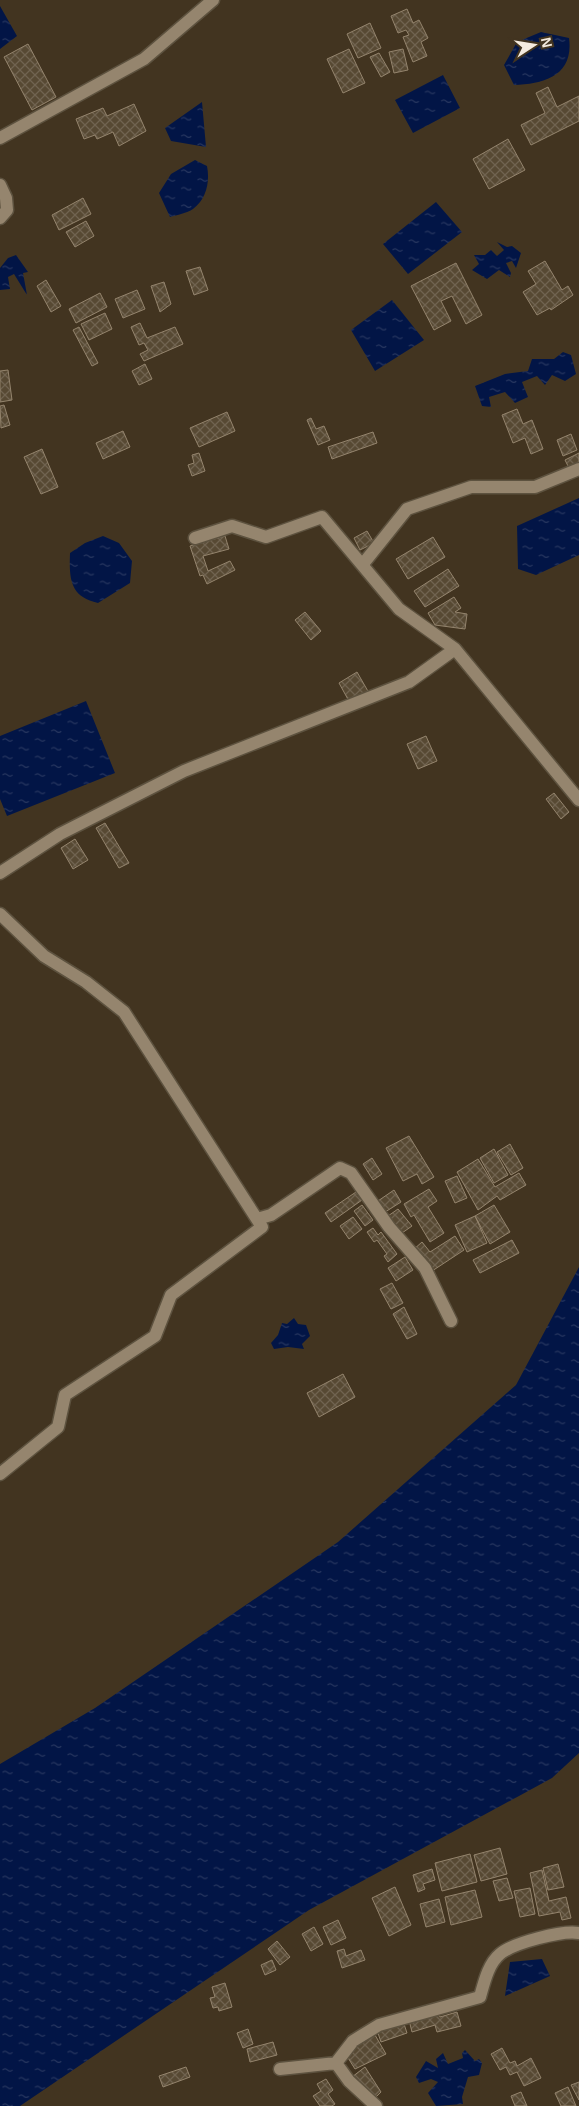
<svg xmlns="http://www.w3.org/2000/svg" width="579" height="2106" font-family="Arial,sans-serif">
<style>
.water{fill:url(#water-ripples)}
.building{fill:url(#building-cross-hatch);stroke:#94846d}
.lines{fill:none;stroke-linecap:round;stroke-linejoin:round}
.street-casing{stroke:#5d523f;stroke-width:15}
.street{stroke:#95856e;stroke-width:12}
</style>
<defs>
<pattern id="water-ripples" width="26" height="14" patternUnits="userSpaceOnUse" patternTransform="scale(1.25)"><rect width="26" height="14" fill="#021546"/><path d="M2 4q2-2 4 0t4 0M15 11q2-2 4 0t4 0" fill="none" stroke="#283760"/></pattern>
<pattern id="building-cross-hatch" width="8" height="8" patternUnits="userSpaceOnUse" patternTransform="scale(1.25)"><rect width="8" height="8" fill="#574933"/><path d="M0 0l8 8M0 8l8-8" fill="none" stroke="#706350"/></pattern>
</defs>
<rect width="100%" height="100%" fill="#423420"/>
<path class="water" d="M0 6 17 36 0 49Z
M541 32 569 38C574 75 545 84 514 85L504 65 517 42Z
M443 75 460 108 413 133 395 100Z
M202 102 206 147 171 141 165 128Z
M195 160 207 166C210 181 207 199 193 209 187 213 177 215 170 217L159 193 171 174Z
M436 202 462 232 408 274 383 244Z
M497 242 507 247 512 246 521 253 516 268 512 261 506 263 511 273 510 277 499 270 487 279 472 270 479 264 474 255H485L491 250 497 256 504 250Z
M16 255 28 272 23 273 27 295 14 274 8 277 10 289 0 290V268L8 258Z
M392 300 424 340 375 371 351 330Z
M563 352 571 355 576 374 565 381 552 375 545 385 537 376 522 382 528 397 515 403 505 392 489 397 491 407 482 406 475 386 505 374 528 371 532 359H554Z
M579 498V555L536 575 518 569 517 526Z
M103 536 119 543 132 561 130 583 98 603C70 597 69 579 70 553L85 543Z
M86 701 115 773 7 816 0 799V736Z
M579 1267V1753L552 1778 309 1910 20 2106H0V1764L95 1708 338 1542 516 1385Z
M294 1318 298 1324 306 1325 310 1336 302 1344 304 1349 288 1347 274 1349 271 1343 278 1335 282 1323 287 1324Z
M542 1959 550 1976 505 1996 510 1962Z
M465 2050 475 2061 479 2059 482 2063 479 2075 468 2077 462 2097 463 2104 436 2106 428 2093 438 2082 431 2079 419 2083 416 2077 426 2061 438 2068 436 2059 443 2053 448 2064 463 2058 462 2053Z"/>
<path class="building" d="M407 9 413 23 419 20 428 38 421 42 427 56 413 62 403 37 409 35 406 30 398 33 391 16Z
M370 23 381 48 358 58 347 34Z
M28 44 56 97 32 110 4 57Z
M349 49 365 83 343 93 327 59Z
M403 49 408 70 394 73 389 52Z
M379 53 390 72 381 77 370 57Z
M548 87 557 107 579 96V121L531 145 521 125 545 113 536 93Z
M134 104 146 131 119 146 113 132 97 139 95 135 84 139 76 119 103 108 107 116Z
M508 139 525 170 489 189 473 159Z
M83 198 91 214 59 230 52 215Z
M86 221 94 236 75 247 66 232Z
M545 261 562 290 568 286 573 295 551 310 550 308 537 315 523 292 536 284 528 271Z
M456 263 482 315 466 324 452 296 441 301 451 321 434 330 411 286Z
M200 267 208 290 194 295 186 271Z
M46 280 61 306 51 312 37 286Z
M164 282 171 304 160 312 151 286Z
M137 290 145 309 123 318 115 299Z
M100 293 107 307 76 323 69 309Z
M105 313 112 329 89 340 81 324Z
M140 323 147 338 175 327 183 344 144 361 140 354 148 350 144 343 139 345 131 327Z
M79 327 98 363 92 366 73 330Z
M145 364 152 379 139 385 132 371Z
M8 370 12 400 0 402V371Z
M4 405 10 425 1 428 0 406Z
M517 409 523 424 532 420 543 449 531 454 525 438 513 443 502 415Z
M227 412 235 431 199 447 190 428Z
M311 418 316 429 324 426 330 440 318 445 307 420Z
M123 431 130 447 103 459 96 443Z
M373 432 377 443 332 459 328 447Z
M571 434 577 450 563 456 557 440Z
M42 449 58 487 41 494 24 457Z
M199 453 205 471 192 476 188 465 194 463 192 455Z
M579 453V466L570 470 565 460Z
M367 531 374 543 360 550 354 538Z
M225 536 229 549 203 556 208 571 230 561 235 570 207 584 203 575 200 576 190 546Z
M433 537 445 557 408 579 396 559Z
M448 569 459 586 425 607 414 591Z
M454 597 461 608 455 612 467 614 465 629 435 625 428 613Z
M305 612 321 631 311 640 295 620Z
M357 672 369 693 350 703 339 683Z
M426 736 437 761 418 769 407 744Z
M554 793 569 812 561 819 546 799Z
M105 823 129 863 119 868 96 828Z
M75 839 88 860 73 869 61 848Z
M409 1136 434 1177 422 1184 417 1174 403 1181 386 1148Z
M510 1144 523 1168 511 1175 497 1152Z
M494 1149 508 1175 494 1183 480 1158Z
M372 1158 382 1174 373 1180 363 1164Z
M478 1159 495 1187 519 1173 526 1185 500 1200 497 1196 478 1210 457 1172Z
M457 1176 467 1198 455 1203 445 1181Z
M429 1189 437 1201 428 1207 444 1233 430 1242 414 1215 411 1217 404 1204Z
M394 1190 401 1202 382 1214 375 1203Z
M356 1192 362 1200 331 1222 325 1213Z
M362 1205 373 1220 365 1226 354 1211Z
M494 1205 510 1232 490 1244 475 1216Z
M398 1209 412 1226 402 1233 388 1216Z
M475 1216 487 1243 467 1252 455 1225Z
M353 1217 362 1229 349 1239 340 1226Z
M373 1228 378 1235 381 1232 397 1254 388 1262 384 1256 387 1254 377 1240 374 1242 367 1232Z
M455 1236 464 1250 429 1273 413 1250 422 1242 430 1252Z
M512 1240 519 1253 480 1273 473 1260Z
M405 1257 413 1270 396 1281 388 1268Z
M392 1283 403 1303 391 1309 380 1289Z
M404 1307 417 1334 407 1339 393 1314Z
M343 1374 355 1397 319 1417 307 1393Z
M500 1848 507 1874 481 1881 474 1855Z
M470 1854 477 1882 442 1891 435 1863Z
M558 1864 564 1887 548 1890 543 1868Z
M432 1869 435 1880 423 1884 425 1889 418 1892 413 1875Z
M542 1870 549 1901 566 1897 571 1918 562 1920 560 1912 539 1916 530 1873Z
M507 1878 513 1898 499 1901 493 1881Z
M395 1887 411 1925 389 1936 372 1898Z
M530 1888 535 1914 520 1917 514 1891Z
M475 1890 482 1917 451 1925 445 1897Z
M439 1899 445 1922 426 1927 420 1904Z
M338 1920 346 1938 331 1945 323 1927Z
M314 1927 323 1944 311 1951 302 1934Z
M277 1941 290 1957 280 1965 268 1949Z
M344 1949 346 1956 361 1950 365 1960 342 1968 337 1951Z
M272 1960 276 1970 265 1975 261 1965Z
M225 1983 232 2007 219 2011 218 2007 213 2008 210 1998 215 1997 212 1987Z
M438 2011 440 2017 457 2012 461 2026 437 2032 435 2025 412 2032 409 2020Z
M403 2021 407 2033 381 2042 377 2030Z
M248 2029 253 2044 243 2048 237 2033Z
M375 2035 386 2054 355 2069 345 2053Z
M273 2042 277 2055 250 2062 247 2049Z
M502 2048 510 2063 515 2061 517 2066 531 2058 541 2078 524 2086 517 2072 510 2075 506 2067 500 2070 491 2054Z
M186 2067 190 2077 163 2087 159 2076Z
M365 2067 381 2092 375 2098 352 2077Z
M326 2079 333 2090 328 2094 335 2104 332 2106H320L313 2096 321 2091 317 2084Z
M579 2082V2100L571 2085Z
M568 2087 576 2106H561L555 2093Z
M521 2092 527 2106H515L511 2096Z"/>
<g class="lines">
<defs>
<path id="street" d="M0 138 144 59 213 0
M0 185 6 198 7 210 0 218
M363 564 407 509 471 487H535L579 469
M455 649 579 800
M0 873 60 834 184 771 409 682 455 649 399 609 322 517 266 537 232 526 195 538
M0 914 44 956 86 982 124 1012 262 1227 171 1295 155 1336 65 1395 58 1427 0 1474
M257 1219 271 1215 340 1168 351 1173 389 1227 425 1268 451 1321
M336 2063 349 2081 376 2106
M280 2069 336 2063 353 2041 379 2025 480 1997C484 1983 488 1964 500 1954 513 1943 562 1930 579 1933"/>
</defs>
<use href="#street" class="street-casing"/>
<use href="#street" class="street"/>
</g>
<g transform="translate(534 45) rotate(78)" stroke="#423420" stroke-width="4" paint-order="stroke">
<path d="M0-4L9 19L0 12L-9 19Z" fill="#f4ebdf"/>
<text y="-8" font-size="14" font-weight="bold" text-anchor="middle" fill="#f4ebdf">N</text>
</g>
</svg>
